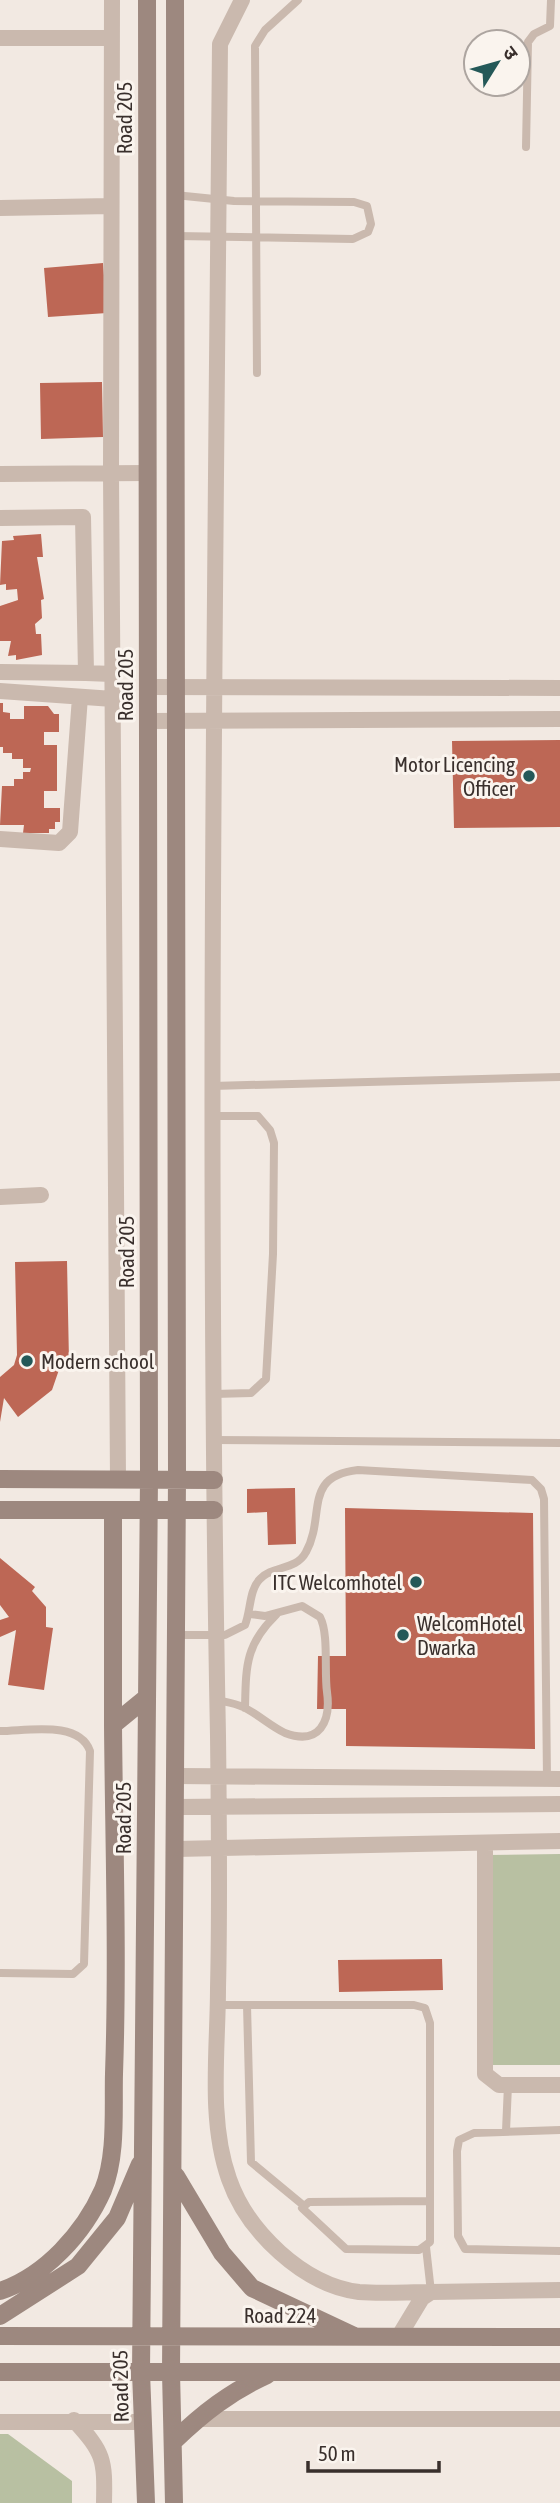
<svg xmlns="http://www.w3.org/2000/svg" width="560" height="2503" font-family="'Asap Condensed','Noto Sans Devanagari',sans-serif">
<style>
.green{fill:#b8c0a2}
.building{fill:#bd6755}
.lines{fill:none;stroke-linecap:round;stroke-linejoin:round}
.lane{stroke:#cab9ae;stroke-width:8}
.street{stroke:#cab9ae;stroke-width:16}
.secondary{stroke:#9d887f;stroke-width:18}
.poi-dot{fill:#245858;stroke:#faf4ee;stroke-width:2.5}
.labels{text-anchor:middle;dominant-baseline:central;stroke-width:6;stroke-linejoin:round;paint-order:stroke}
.street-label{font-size:21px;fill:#392f2c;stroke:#faf4ee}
.poi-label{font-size:21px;fill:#392f2c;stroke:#faf4ee;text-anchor:end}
</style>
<rect width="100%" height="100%" fill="#f2e9e2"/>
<path class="green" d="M560 1854V2065H489L487 1855Z
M0 2434H8L72 2481V2503H0Z"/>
<path class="building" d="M103 263 107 313 48 317 44 268Z
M102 382 103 437 41 439 40 383Z
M41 534 43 557H37L44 599 41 600 42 618 35 624 36 634H41L42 655 16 660V655L8 656 11 641H0V606L18 600 17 589 6 590V584L0 585 2 541 14 540 13 536Z
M0 703H3V712L10 713V719H24V706H48L54 714H59V732H44V745H57V791H44V808H60V822H55V829H49V833H23L24 825H0L2 786H14V779H23V772H30L31 768H23V759H12V753H3V747H0Z
M560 740V827L454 828 452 741Z
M67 1261 69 1361H62L52 1390 18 1417 4 1398 0 1422V1377L14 1365 17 1355 15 1262Z
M295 1488 296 1544 268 1545 267 1512 247 1513V1489Z
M345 1508 533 1513 535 1749 346 1746V1709H317L318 1656H346Z
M0 1558 35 1587 32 1591 46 1607V1627L53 1628 44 1690 8 1685 16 1630 0 1637V1620L9 1617 0 1605Z
M442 1959 443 1990 339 1992 338 1960Z"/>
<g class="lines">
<path class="lane" d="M526 147 528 42 534 34 550 26 551 0
M175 195 234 201 354 202 367 206 371 224 368 232 353 239 176 236
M257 373 255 46 265 30 298 0
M212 1086 560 1077
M213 1116H258L270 1130 274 1143 273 1254 266 1379 251 1393 214 1394
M213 1440 560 1443
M175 1635H225L245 1625C251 1610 249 1590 260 1579 273 1565 296 1571 306 1552 326 1516 302 1476 358 1470L532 1480 541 1489 544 1499 547 1779
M217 1700C226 1702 235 1703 243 1707 258 1714 270 1726 285 1733 320 1746 331 1721 327 1692 324 1671 329 1634 320 1617L302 1606 265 1616 250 1614
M245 1708C246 1667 245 1645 276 1615
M0 1731C27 1731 79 1720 90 1751L84 1964 73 1974 0 1973
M218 2005H414L425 2008 430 2023V2242L419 2250 346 2249 302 2208 309 2202 430 2201
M247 2005 251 2162 303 2205
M560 2130 474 2133 459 2140 457 2151 458 2236 465 2249 560 2251
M506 2131 508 2085
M426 2247 431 2292"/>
<path class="street" d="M112 0 111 473 118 1478
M242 0 220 44C215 608 207 1172 218 1736 219 1820 220 1904 218 1988 218 2049 208 2120 229 2179 247 2231 303 2285 359 2292 382 2294 407 2292 431 2292
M0 38H111
M0 208 111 206
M0 474 147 473
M0 518 83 517 86 673 112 674
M0 672 86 673
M148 687 560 688
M0 691 113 699
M148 721 560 719
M0 839 59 843 70 832 80 697
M0 1197 41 1195
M176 1776 560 1779
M176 1807 560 1804
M485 1844V2074L499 2085H560
M176 1849 560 1841
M399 2336 422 2298 431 2292 560 2290
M197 2419H560
M74 2420C104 2453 105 2459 104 2503
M0 2422H143"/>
<path class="secondary" d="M0 1479 214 1480
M0 1510H214
M113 1511V1725
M176 2176 222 2253 252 2288 354 2336
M0 2291C45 2276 84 2233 103 2190 117 2155 113 2111 114 2074 118 1958 114 1841 113 1725L146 1698
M0 2316 78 2266 117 2218 140 2164
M0 2336 560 2337
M0 2372H560
M174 2441C203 2413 230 2392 267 2375
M146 2503 141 2372 149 1478 147 0
M174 2503 171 2372 177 1478 175 0"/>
</g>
<g class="poi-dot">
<circle cx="529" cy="776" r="7"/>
<circle cx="27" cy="1361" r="7"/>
<circle cx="416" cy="1582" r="7"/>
<circle cx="403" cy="1635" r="7"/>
</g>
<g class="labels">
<g class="street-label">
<text transform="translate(124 118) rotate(-90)">Road 205</text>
<text transform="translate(125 685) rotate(-90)">Road 205</text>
<text transform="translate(126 1252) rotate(-90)">Road 205</text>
<text transform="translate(123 1818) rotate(-90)">Road 205</text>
<text x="280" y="2315">Road 224</text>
<text transform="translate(120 2386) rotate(-91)">Road 205</text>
</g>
<g class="poi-label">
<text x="515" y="764">Motor Licencing<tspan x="515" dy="24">Officer</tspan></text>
<text x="41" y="1361" text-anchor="start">Modern school</text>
<text x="402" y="1582">ITC Welcomhotel</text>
<text x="417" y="1623" text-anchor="start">WelcomHotel<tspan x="417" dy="24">Dwarka</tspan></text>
</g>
</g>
<g transform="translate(497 63) rotate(53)"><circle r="33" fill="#faf4ee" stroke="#ada5a0" stroke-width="2"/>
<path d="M0-5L12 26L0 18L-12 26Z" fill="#245858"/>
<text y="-10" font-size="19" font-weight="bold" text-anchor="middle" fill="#392f2c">उ</text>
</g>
<path d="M308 2461v10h131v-10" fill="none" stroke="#392f2c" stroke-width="3.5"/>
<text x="318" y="2461" font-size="21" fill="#392f2c" stroke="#faf4ee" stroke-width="5" paint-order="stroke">50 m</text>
</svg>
